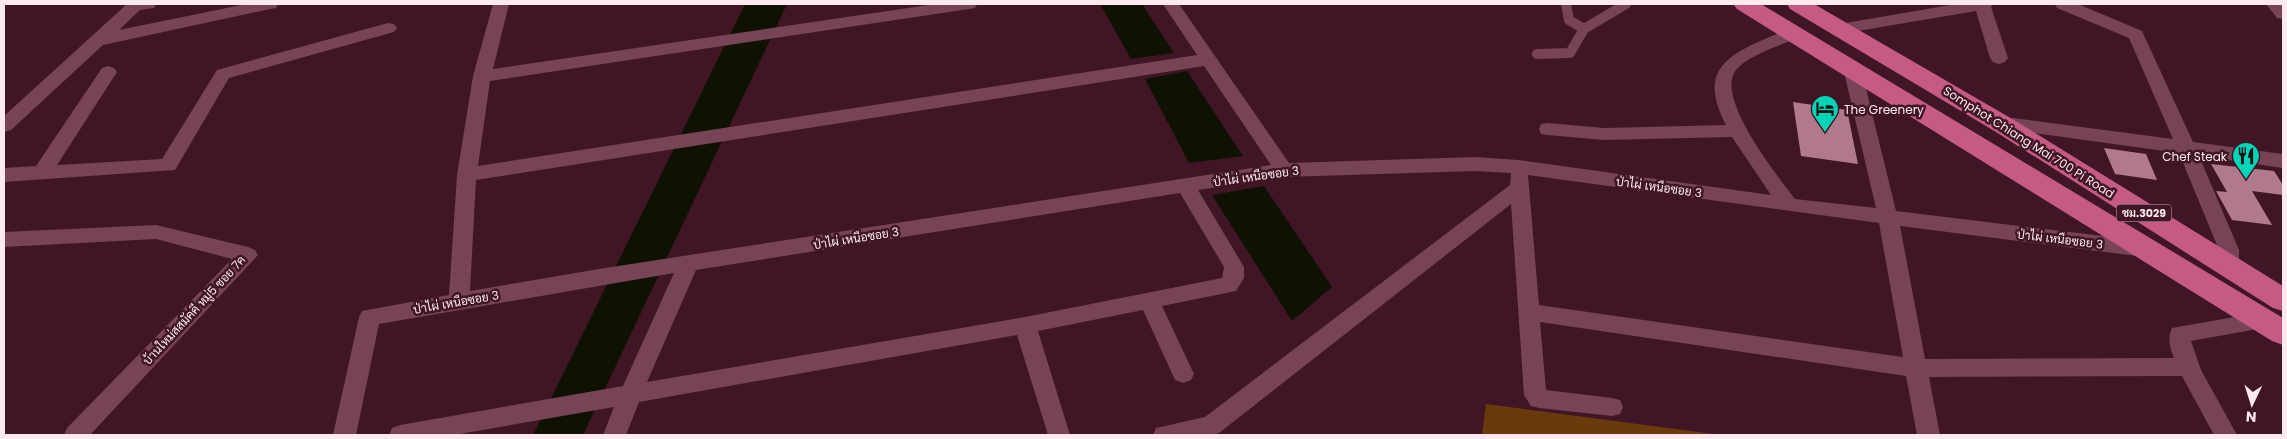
<svg xmlns="http://www.w3.org/2000/svg" width="2287" height="439" font-family="Poppins,Sarabun,sans-serif">
<style>
.green{fill:#6a390c}
.water{fill:#0f1202}
.building{fill:#b07a8c}
.lines{fill:none;stroke-linecap:round;stroke-linejoin:round}
.service{stroke:#774356;stroke-width:10}
.minor{fill:#774356;fill-rule:evenodd}
.primary{fill:#c55b84;fill-rule:evenodd}
.labels{text-anchor:middle;dominant-baseline:central;stroke-width:5;stroke-linejoin:round;paint-order:stroke}
.shield{fill:#401526;stroke:#c4aab3;stroke-width:1}
.shield-label{font-size:11px;font-weight:bold;fill:#fceaef}
.poi-label{font-size:12px;fill:#fceaef;stroke:#401526;text-anchor:start}
.street-label{font-size:12px;fill:#fceaef;stroke:#401526}
</style>
<rect width="100%" height="100%" fill="#401526"/>
<path class="green" d="M1486 404 1721 435H1482Z"/>
<path class="water" d="M745 4H787L583 435H533Z
M1100 4H1142L1174 53 1131 59Z
M1187 71 1243 156 1189 163 1145 79Z
M1264 186 1332 287 1292 321 1212 195Z"/>
<path class="building" d="M1793 102 1847 110 1858 164 1801 156Z
M2104 148 2146 154 2157 180 2115 174Z
M2211 164 2274 171 2283 185V195L2252 191 2272 225 2232 220 2216 191 2227 192Z"/>
<g class="lines">
<path class="service" d="M1566 4 1569 20 1584 29
M1537 54 1570 53 1584 29 1626 4"/>
<path class="minor" d="M127 4H156L154 8 140 10 119 30 246 4H278L276 8 270 9 103 45 11 130 4 132V116Z
M493 4H509L493 69 935 4H977L975 8 969 9 490 81 478 166 1197 55 1163 4H1179L1289 163 1475 157 1518 160 1771 195 1732 137 1604 140 1548 135 1541 134 1539 129 1541 124 1548 123 1604 128 1726 125C1704 82 1714 62 1756 43 1768 37 1780 32 1792 29L1798 30 1801 34 1798 38C1781 45 1748 55 1736 70 1714 97 1778 177 1795 199L1876 208 1844 72 1847 68 1853 66 1859 68 1862 72 1896 211 2145 241 2152 244 2155 249 2152 254 2145 257 1900 226 1925 359 2174 358C2170 348 2167 338 2172 328L2263 312 2271 314 2274 320 2271 326 2263 328 2191 341 2201 370 2237 435H2214L2182 376 1929 377 1940 435H1917L1906 376 1540 322 1546 390 1612 398 1620 400 1623 407 1620 414 1612 416 1539 408 1531 406 1524 395 1511 204 1219 433 1212 435H1153L1156 428 1205 417 1510 185 1511 173 1475 171 1284 177 1198 190 1244 267V278L1236 291 1162 306 1194 374 1191 380 1183 383 1175 380 1143 310 1038 331 1070 435H1048L1017 335 639 402 626 435H603L614 407 454 435H389L392 428 400 425 623 386 674 273 379 324 356 435H333L359 317 362 311 449 295 457 175 473 76ZM1204 66 1271 165 599 269 470 291 476 180ZM1528 175 1879 223 1903 357 1539 305ZM1180 193 1224 267 1222 278 1025 317 647 382 696 270Z
M1956 4H1993L1991 7 2008 58 2005 62 1999 64 1993 62 1990 58 1976 11 1840 34 1834 33 1831 29 1834 25 1840 24Z
M2055 4H2078L2142 31 2193 142 2283 154V168L2199 156 2239 250V266L2236 272 2229 274 2222 272 2219 266V250L2179 153 2013 130 2005 132 1998 130 1996 126 1998 122 2013 118 2173 139 2129 38 2057 8Z
M2266 4H2283V19L2277 18Z
M388 23 394 24 397 28 394 32 229 78 175 170 4 182V168L36 166 102 68 108 66 114 68 117 72 57 165 162 159 217 70Z
M156 225 248 247 255 250 258 255 90 435H64L67 428 232 259 156 239 4 247V232Z"/>
<path class="primary" d="M1733 4H1761L2283 318V345L2272 341 1737 9Z
M1787 4H1814L2014 120 2283 286V311L2273 308 1996 132 1790 9Z"/>
</g>
<defs>
<symbol id="hotel-pin" viewBox="-11 -11 22 30"><path d="M0 17L-7.5 6A9.5 9.5 0 1 1 7.5 6Z" fill="#00d5b7" stroke="#401526"/><path d="M-6-4.5h1.5V1H6V5H4.5V3h-9V5H-6ZM-4 0a1.8 1.8 0 1 1 3.6 0ZM.5 0V-2.5h3Q6-2.5 6 0Z" fill="#111"/></symbol>
<symbol id="restaurant-pin" viewBox="-11 -11 22 30"><path d="M0 17L-7.5 6A9.5 9.5 0 1 1 7.5 6Z" fill="#00d5b7" stroke="#401526"/><path d="M-5-6h1v4h1v-4h1v4h1v-4h1v5L-1.5 .5V6h-2V.5L-5-1ZM5-6V6H3V1.5H1.5Q1.5-4 5-6Z" fill="#111"/></symbol>
</defs>
<g fill-rule="evenodd">
<use href="#hotel-pin" x="1809" y="93" width="32" height="43"/>
<use href="#restaurant-pin" x="2230" y="140" width="32" height="43"/>
</g>
<g class="labels">
<rect class="shield" x="2116.5" y="204.5" width="55" height="17" rx="4"/>
<g class="shield-label">
<text x="2144" y="213">ชม.3029</text>
</g>
<g class="poi-label">
<text x="1844" y="109">The Greenery</text>
<text x="2227" y="156" text-anchor="end">Chef Steak</text>
</g>
<g class="street-label">
<text transform="translate(2029 142) rotate(32)">Somphot Chiang Mai 700 Pi Road</text>
<text transform="translate(1256 176) rotate(-8)">ป่าไผ่ เหนือซอย 3</text>
<text transform="translate(1659 187) rotate(8)">ป่าไผ่ เหนือซอย 3</text>
<text transform="translate(856 238) rotate(-9)">ป่าไผ่ เหนือซอย 3</text>
<text transform="translate(2060 239) rotate(7)">ป่าไผ่ เหนือซอย 3</text>
<text transform="translate(456 302) rotate(-10)">ป่าไผ่ เหนือซอย 3</text>
<text transform="translate(194 310) rotate(-47)">บ้านใหม่สสมัคคี หมู่5 ซอย 7ค</text>
</g>
</g>
<rect width="2287" height="439" fill="none" stroke="#fceaef" stroke-width="10"/>
<g transform="translate(2252 404) rotate(184)" stroke="#401526" stroke-width="4" paint-order="stroke">
<path d="M0-4L9 19L0 12L-9 19Z" fill="#fceaef"/>
<text y="-8" font-size="14" font-weight="bold" text-anchor="middle" fill="#fceaef">N</text>
</g>
</svg>
